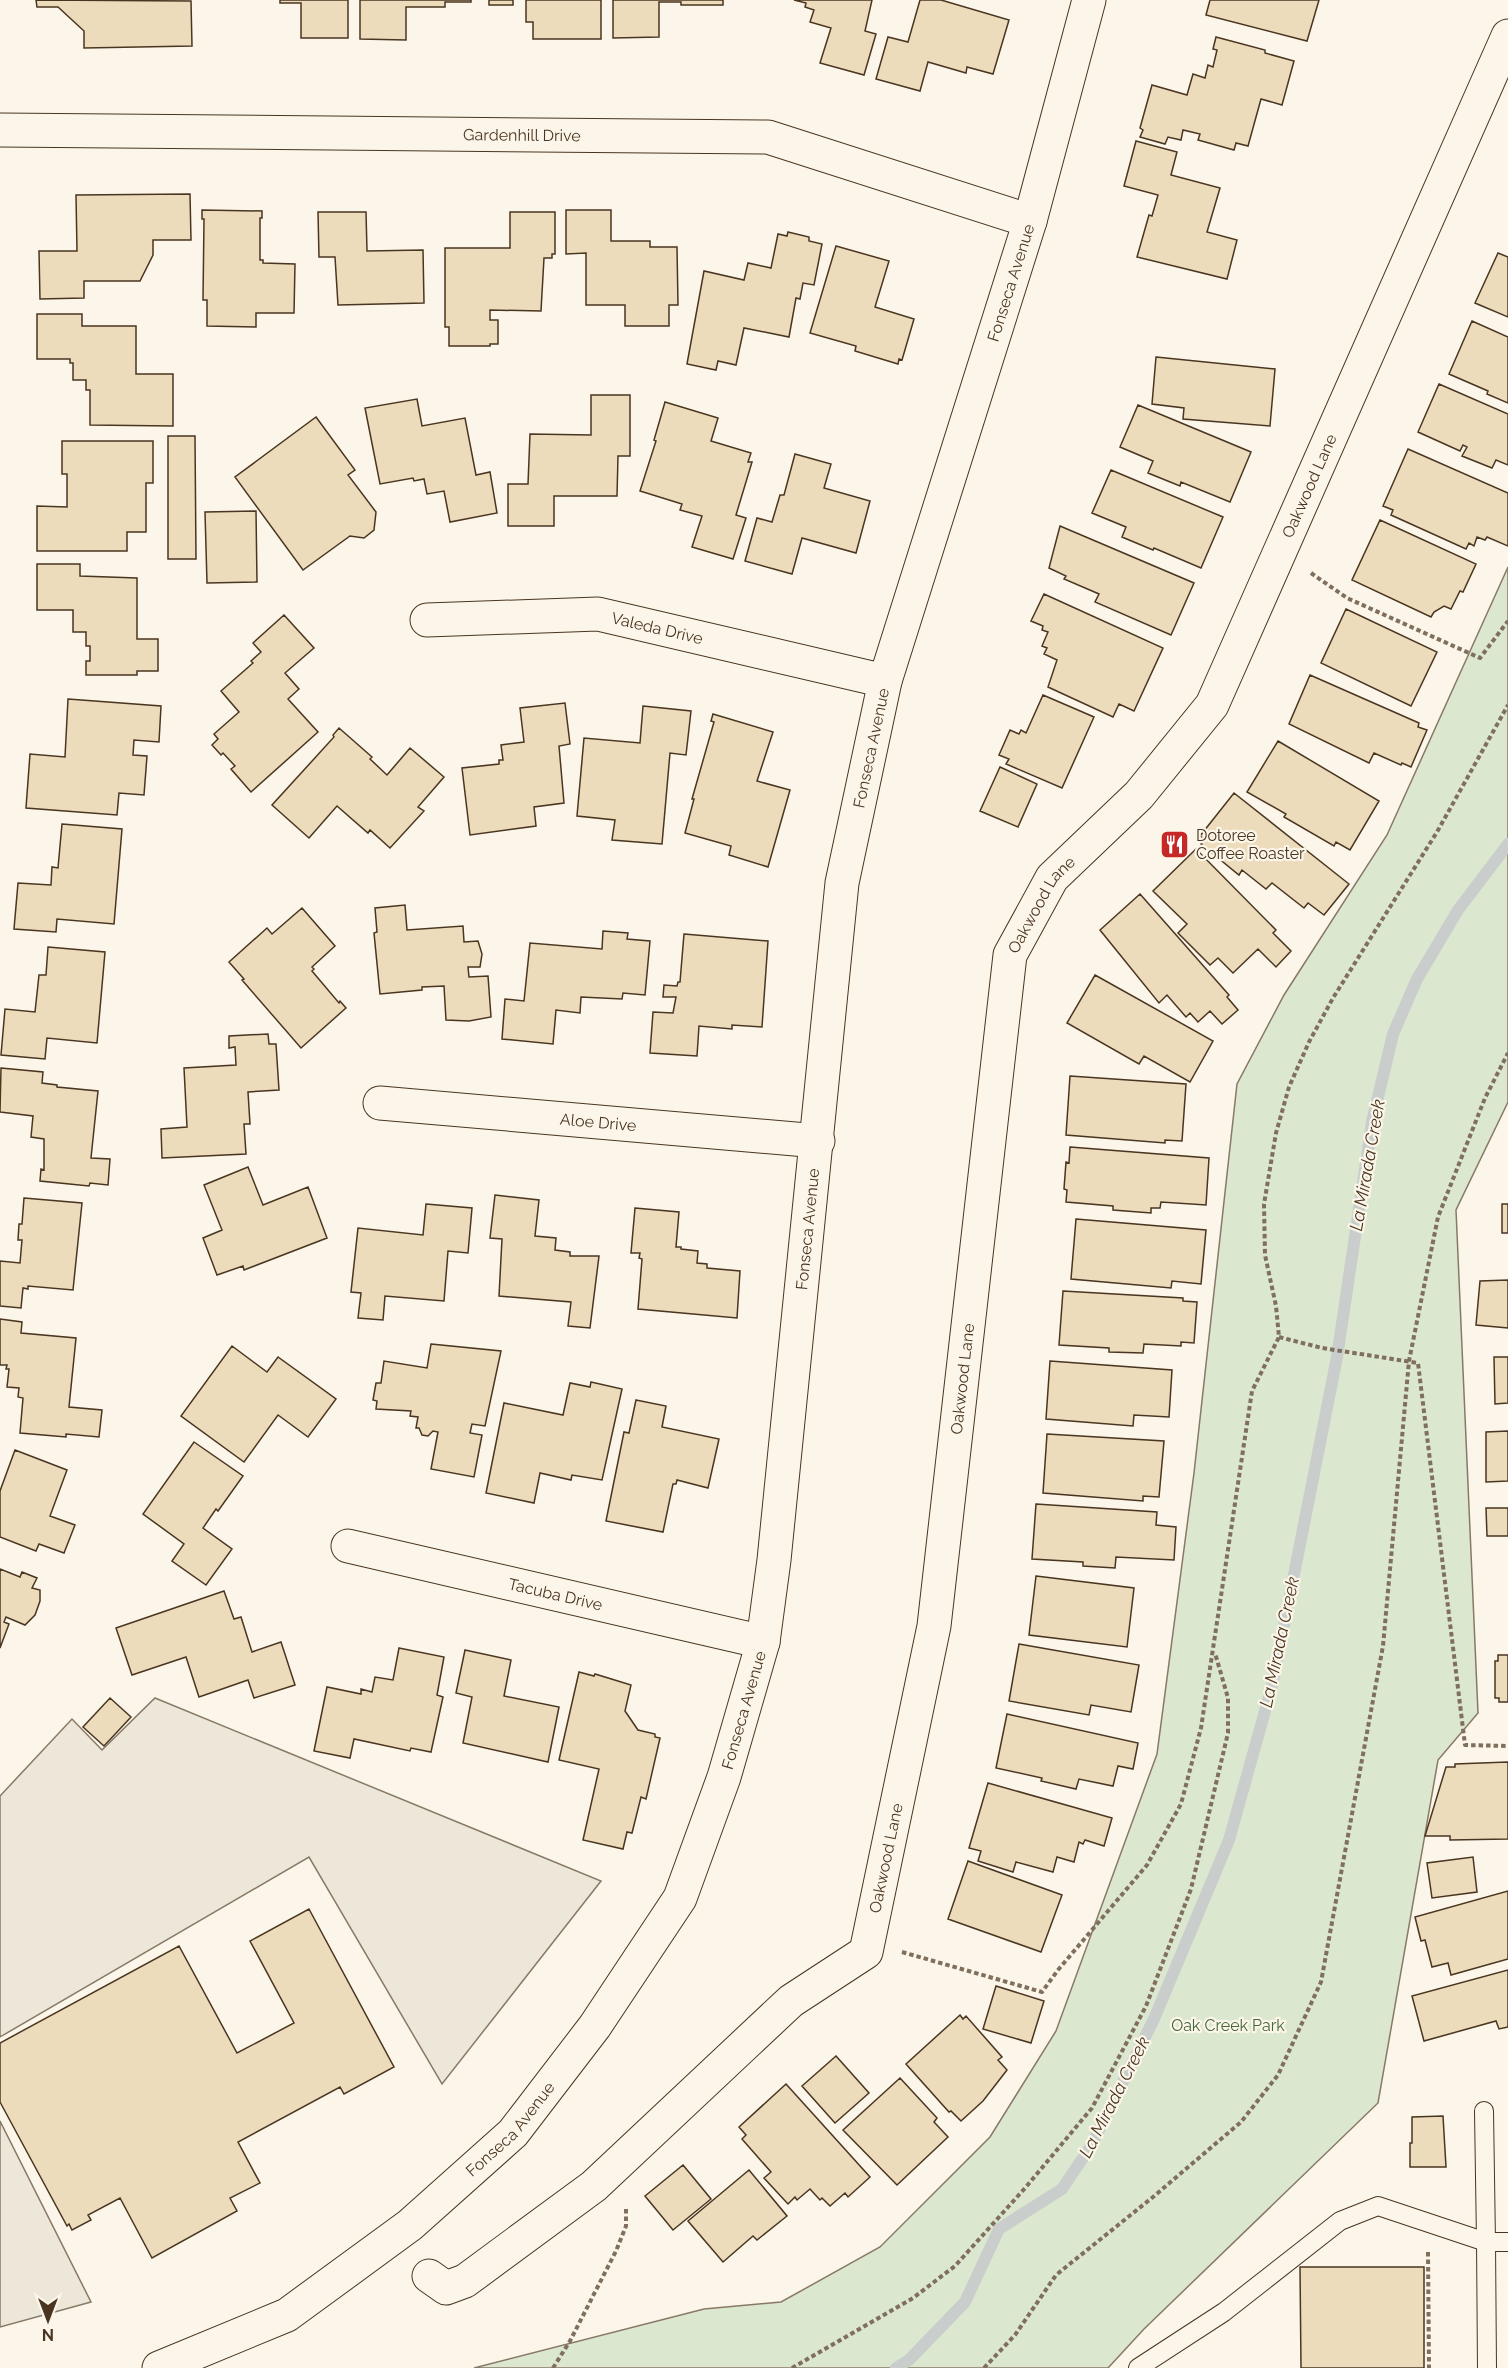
<svg xmlns="http://www.w3.org/2000/svg" width="1508" height="2368" font-family="Raleway,sans-serif">
<style>
.green{fill:#dce7d0;stroke:#887966;stroke-width:1.5}
.parking{fill:#ede7d9;stroke:#887966;stroke-width:1.5}
.lines{fill:none;stroke-linecap:round;stroke-linejoin:round}
.stream{stroke:#c9cecd;stroke-width:12}
.building{fill:#ecdcbc;stroke:#4a3520;stroke-width:1.5}
.lane-casing{stroke:#4a3520;stroke-width:20}
.street-casing{stroke:#4a3520;stroke-width:35}
.path{stroke:#7f6f5c;stroke-width:4;stroke-dasharray:4.5 3;stroke-linecap:butt}
.lane{stroke:#fbf6e9;stroke-width:18}
.street{stroke:#fbf6e9;stroke-width:33}
.labels{text-anchor:middle;dominant-baseline:central;stroke-width:4.5;stroke-linejoin:round;paint-order:stroke}
.street-label{font-size:16px;fill:#4a3520;stroke:#fbf6e9}
.poi-label{font-size:16px;fill:#4a3520;stroke:#fbf6e9;text-anchor:start}
.park-label{font-size:16px;fill:#436837;stroke:#fbf6e9}
.water-label{font-size:18px;font-style:italic;fill:#4a3520;stroke:#fbf6e9}
</style>
<rect width="100%" height="100%" fill="#fbf6e9"/>
<path class="green" d="M1508 567V1102L1456 1210 1478 1713 1438 1760 1378 2103 1144 2329 1108 2368H474L704 2309 781 2302 880 2247 990 2137 1056 2031 1157 1754 1194 1473 1237 1084 1284 995 1387 835Z"/>
<path class="parking" d="M155 1698 601 1881 442 2084 309 1857 0 2037V1796L72 1719 102 1750Z
M0 2121 91 2302 0 2327Z"/>
<g class="lines">
<path class="stream" d="M896 2368 909 2360 965 2302 999 2229 1062 2189 1091 2146 1154 2019 1229 1840 1272 1686 1337 1357 1372 1122 1393 1034 1417 979 1458 910 1508 844"/>
</g>
<path class="building" d="M36 0 191 1 192 46 84 48V31L58 7H37Z
M280 0H348V38H301V3H280Z
M360 0H471V2H445V7H406V40L360 39Z
M489 0H513V5H489Z
M526 0H601V39H533V22H526Z
M613 0H723V5H681V2H659V37L613 38Z
M794 0H872L865 31 876 34 864 75 820 63 831 28 810 22 814 10 805 7 806 3Z
M920 0H941L1009 20 993 74 967 67 966 73 928 62 920 91 876 79 888 37 908 42Z
M1210 0H1319L1307 41 1206 15Z
M1216 37 1265 50V53L1294 61 1282 105 1261 99 1248 146 1236 143 1234 150 1198 140 1200 134 1183 130 1181 140 1168 137 1165 144 1140 137 1143 130 1140 128 1152 85 1187 95 1193 74 1205 78 1208 65 1213 67 1217 50 1213 49Z
M1136 141 1177 152 1171 175 1220 188 1207 232 1237 240 1227 279 1137 257 1149 215 1152 216 1158 195 1124 186Z
M190 194 191 240H153V255L140 281H84V298L40 299 39 251H77L76 195Z
M202 210 262 211V218H260V260H263V263L295 264 294 313H256V327L207 326V300H203L204 219H202Z
M566 210H611V241H650V247H677L678 305H669V326H625V305H586V253L566 254Z
M318 212H366L367 251 423 250 424 303 338 305 335 257H319Z
M510 212H555V254H552V258H544L541 311 490 310V320H498V344H490V346H449V327H445V248H510Z
M788 232 809 237V241L822 244 814 285 803 283 800 299 796 298 789 337 744 328 736 365 718 361 716 370 687 364 704 271 744 280 748 263 771 268 778 234 787 236Z
M836 246 889 261 875 307 914 319 902 360 899 359 898 364 855 351 856 346 810 333Z
M1498 253 1508 257V317L1475 303Z
M37 314H82V326H136V374H173V426L90 425V390H86V380H73V363H70V359H37Z
M1472 321 1508 337V403L1487 394 1488 391 1449 374Z
M1156 357 1275 369 1270 426 1183 419 1184 408 1152 404Z
M1439 384 1508 414V465L1496 460 1492 468 1462 456 1467 447 1463 445 1460 451 1418 432Z
M591 395H630V456H618L617 496H554V526H508V484H528L530 434 591 435Z
M417 399 422 426 465 418 476 475 490 472 497 513 450 522 444 491 427 494 424 479 414 481 413 478 380 484 365 408Z
M665 402 718 418 711 441 751 453 748 462H752L736 515 746 518 733 559 692 547 702 516 680 510 682 504 640 491 656 441 654 440Z
M1138 405 1251 452 1230 502 1181 482 1180 486 1148 473 1153 461 1120 447Z
M316 417 355 470 348 475 376 512 374 530 364 538 350 536 303 570 235 477Z
M168 436H195L196 559H168Z
M62 441H153V483H146V532H127V551H37V506L67 507V474H62Z
M1408 449 1508 493V546L1487 537 1485 540 1477 537 1474 546 1469 543 1466 549 1391 515 1393 510 1383 506Z
M795 454 831 464 824 488 870 501 856 553 802 538 792 574 745 561 757 518 772 522 780 495H784Z
M1111 470 1223 517 1201 568 1154 548 1153 550 1122 537 1126 527 1092 513Z
M256 511 257 582 207 583 205 512Z
M1380 520 1476 564 1463 592 1460 591 1451 609 1444 606 1434 612 1431 617 1352 580Z
M1060 526 1194 583 1171 635 1095 602 1099 594 1064 579 1066 576 1049 568Z
M37 564H80V576L137 578V639H158V671H137V675H86V661H90V646H86V632H73V610H37Z
M1044 594 1163 648 1134 711 1119 704 1113 717 1048 687 1057 660 1044 654 1047 648 1042 646 1048 632 1042 630 1043 626 1031 621Z
M1346 609 1437 652 1411 706 1321 663Z
M284 615 314 648 285 673 299 689 288 699 318 732 251 792 231 769 235 766 223 753 221 755 212 745 218 739 214 734 239 712 221 691 253 663 251 661 261 652 253 643Z
M1310 675 1419 723 1418 727 1427 730 1411 767 1402 763 1401 765 1374 753 1369 763 1289 724Z
M1043 695 1094 717 1062 788 1006 764 1009 759 999 755 1010 730 1019 734 1021 730 1026 733Z
M68 699 161 706 159 742 134 740 133 755 147 756 144 795 119 793 117 815 26 808 30 754 65 757Z
M565 703 570 744 559 746 564 803 534 807 536 826 470 835 462 768 499 764V760H503L501 745 524 742 520 708Z
M643 706 691 711 686 755 670 753 662 844 612 840 615 820 577 816 584 738 640 743Z
M713 714 773 732 757 781 790 790 768 867 729 855 731 846 685 833 694 799H692L714 722 711 721Z
M339 728 372 757 370 759 387 775 410 748 444 777 418 807 424 811 390 848 370 830 368 833 337 806 309 838 272 805 334 737 333 735Z
M1278 741 1379 801 1350 850 1336 842 1334 846 1284 817 1286 814 1247 792Z
M1000 767 1037 784 1018 827 980 811Z
M1234 793 1349 884 1324 915 1308 903 1304 908 1272 883 1266 889 1242 870 1239 875 1201 844 1205 840 1200 836Z
M62 824 122 829 114 924 57 919 56 932 14 929 18 883 51 885 52 867 58 868Z
M1196 849 1276 930 1273 933 1291 951 1276 967 1258 949 1233 973 1218 958 1210 965 1178 933 1187 924 1153 891Z
M1140 894 1229 995 1227 997 1238 1010 1222 1024 1210 1011 1198 1022 1190 1013 1186 1017 1167 995 1159 1003 1100 930Z
M405 905 407 930 463 926 464 942 478 941 482 954 480 967H468L469 977 488 976 491 1017 469 1021 446 1020 444 986 422 987V990L380 994 374 933 377 932 375 908Z
M302 908 335 946 312 967 314 969 312 971 339 1003 340 1001 346 1008 301 1048 242 980 244 979 229 962 267 928 272 934Z
M603 931 628 933 627 939 650 941 645 995 623 993 622 999 581 997 580 1013 556 1010 553 1044 502 1039 505 999 524 1001 530 943 602 949Z
M684 934 768 941 762 1027 732 1025V1029L699 1026 697 1056 650 1053 653 1012 673 1013 676 997H663L664 985 677 986 678 982H680Z
M48 947 105 952 97 1043 47 1038 45 1059 1 1055 5 1009 35 1012 39 975H46Z
M1095 975 1213 1041 1190 1082 1144 1056 1139 1064 1067 1023Z
M268 1034 269 1044H276L279 1090 248 1092 250 1124H244L246 1154 162 1158 161 1129 187 1127 184 1068 236 1065 235 1047 229 1048V1036Z
M1 1068 43 1072 42 1083 57 1085V1087L98 1091 91 1158 110 1159 108 1185 90 1183 89 1186 40 1181 41 1169 44 1170V1139L31 1137 33 1116 0 1112Z
M1070 1076 1186 1084 1182 1141 1165 1140V1143L1066 1135Z
M1070 1147 1209 1158 1206 1205 1161 1202 1160 1208H1151V1213L1113 1210V1206L1066 1202 1067 1190 1064 1189 1066 1162 1069 1163Z
M248 1167 263 1205 308 1187 327 1238 244 1270 243 1266 217 1275 203 1238 222 1230 204 1185Z
M495 1195 539 1200 535 1236 556 1238 555 1250 570 1252V1256H599L590 1328 568 1326 571 1302 499 1296 502 1239 490 1238Z
M24 1198 82 1203 73 1290 28 1286V1289L23 1288 21 1308 0 1306V1261L20 1263 22 1240H18L19 1224H22Z
M426 1204 472 1208 468 1253 448 1251 444 1301 385 1296 383 1320 358 1318 361 1293 351 1292 358 1228 423 1235Z
M1502 1204H1508V1233H1502Z
M635 1208 679 1212 676 1247H681V1249L698 1251 697 1263 707 1264V1268L740 1271 737 1318 638 1309 642 1259 639 1258 640 1253H631Z
M1076 1219 1206 1230 1201 1284 1172 1281 1171 1288 1071 1279Z
M1508 1280V1328L1476 1325 1480 1281Z
M1063 1291 1183 1298V1301L1197 1302 1194 1343 1181 1342V1346L1144 1344 1143 1353 1109 1352V1348L1059 1345Z
M0 1319 22 1322 21 1333 76 1338 69 1407 102 1410 99 1437 66 1434V1437L20 1433 23 1398 18 1397 19 1388 7 1387 9 1369H6L7 1365H0Z
M431 1344 501 1351 485 1426 472 1424 470 1433 482 1435 474 1477 431 1469 438 1432 433 1431 428 1436 422 1435 419 1428H416L418 1417 410 1416 411 1411 376 1409 377 1401 373 1400 376 1383H381L384 1361 427 1368Z
M232 1346 267 1372 278 1357 336 1399 308 1437 278 1415 244 1462 181 1416Z
M1494 1357H1508V1403L1495 1404Z
M1050 1361 1172 1370 1169 1417 1134 1415 1133 1426 1046 1419Z
M591 1382 622 1389 602 1480 572 1475 571 1480 540 1473 534 1503 486 1493 504 1403 563 1415 570 1383 590 1387Z
M636 1400 666 1406 662 1427 719 1439 708 1488 677 1480 676 1484H673L663 1532 606 1521 624 1432 629 1433Z
M1508 1431V1481L1486 1482V1432Z
M1047 1434 1164 1441 1159 1497 1143 1496V1501L1043 1493Z
M194 1442 243 1476 218 1511 216 1509 203 1528 232 1549 206 1585 172 1561 184 1544 143 1514Z
M15 1450 67 1470 50 1516 75 1525 64 1553 39 1544 36 1551 0 1537V1491Z
M1036 1504 1157 1512 1156 1525 1176 1527 1174 1560 1116 1557 1115 1568 1083 1566V1562L1032 1559Z
M1486 1508H1508V1536H1487Z
M0 1569 20 1577 22 1572 37 1578 32 1588 40 1590V1601L35 1615 25 1625 6 1617 4 1622 9 1624 0 1648Z
M1036 1576 1134 1588 1127 1647 1029 1635Z
M224 1591 234 1619 241 1617 252 1652 281 1642 295 1685 254 1698 248 1680 199 1697 186 1657 132 1675 116 1628Z
M1019 1644 1139 1665 1131 1712 1091 1705 1089 1715 1009 1701Z
M399 1648 444 1657 437 1695 443 1697 431 1752 411 1748 410 1751 354 1739 350 1758 314 1751 327 1687 361 1694V1689L372 1692 375 1677 393 1680Z
M465 1650 511 1660 504 1696 559 1707 548 1762 463 1743 472 1697 456 1693Z
M1498 1655H1508V1702H1499V1698H1495V1661H1498Z
M579 1672 594 1676 595 1674 631 1685 625 1711 638 1730 655 1734V1737L660 1738 646 1799 641 1797 632 1833 627 1832 623 1849 583 1840 599 1769 559 1760Z
M110 1698 131 1717 104 1746 83 1727Z
M1007 1714 1138 1743 1133 1769 1118 1766 1113 1786 1079 1779 1076 1789 1041 1781 1042 1778 996 1768Z
M1508 1762V1839L1450 1840V1836H1425L1446 1767H1455V1764Z
M988 1783 1112 1818 1104 1846 1085 1840 1083 1844 1079 1842 1074 1862 1057 1857 1053 1872 1016 1862 1013 1872 978 1861 981 1851 969 1848Z
M1473 1857 1477 1892 1432 1898 1427 1863Z
M968 1861 1062 1895 1041 1952 948 1919Z
M1508 1891V1959L1451 1975 1448 1963 1432 1967 1425 1940 1421 1941 1415 1917Z
M309 1909 394 2067 344 2094 340 2087 238 2142 260 2183 230 2198 237 2211 152 2258 120 2198 88 2215 91 2220 72 2230 69 2224 67 2226 0 2102V2043L179 1946 237 2053 294 2023 250 1941Z
M1508 1970V2027L1499 2029 1496 2021 1424 2041 1412 1996Z
M996 1986 1044 2001 1031 2043 983 2029Z
M960 2015 963 2019 966 2016 1002 2057 998 2060 1007 2070 983 2101 961 2121 951 2111 949 2112 906 2064Z
M836 2056 869 2093 835 2123 802 2086Z
M900 2078 937 2118 934 2122 948 2137 897 2185 843 2130Z
M786 2084 870 2177 848 2197 845 2193 830 2206 822 2198 820 2200 810 2189 797 2200 795 2197 788 2204 764 2178 771 2172 742 2139 746 2135 739 2127Z
M1443 2116 1446 2167H1410V2143H1412V2117Z
M683 2165 711 2199 673 2230 645 2196Z
M749 2170 787 2216 757 2240 753 2236 723 2262 688 2221Z
M1300 2267H1424V2368H1301Z"/>
<g class="lines">
<defs>
<path id="lane" d="M1138 2368 1224 2312 1340 2221 1378 2206 1486 2242 1484 2111
M1487 2368 1486 2242H1508"/>
<g id="street">
<path id="s1" d="M0 130 768 137 1030 221"/>
<path id="s2" d="M427 620 598 614 885 681"/>
<path id="s3" d="M380 1103 818 1141"/>
<path id="s4" d="M348 1546 763 1642"/>
<path id="s5" d="M429 2276 446 2288 465 2281 594 2186 791 2001 866 1952 934 1626 1010 955 1052 878 1139 795 1212 705 1508 36"/>
<path id="s6" d="M159 2368 287 2315 410 2225 513 2133 595 2026 680 1898 724 1777 763 1642 774 1560 842 883 885 681 1030 221 1089 0"/>
</g>
</defs>
<use href="#lane" class="lane-casing"/>
<use href="#street" class="street-casing"/>
<path class="path" d="M1311 573 1347 598 1480 658 1508 621
M1279 1337 1322 1348 1418 1363 1465 1745 1508 1746
M902 1952 1042 1992 1058 1970 1147 1865 1181 1804 1201 1728 1252 1391 1279 1337 1276 1306 1265 1255 1264 1204 1276 1133 1289 1087 1309 1042 1333 998 1437 832 1508 705
M1428 2252 1429 2368
M553 2368 570 2341 616 2251 626 2226V2207
M792 2368 913 2298 955 2266 1026 2187 1092 2108 1146 2006 1191 1889 1228 1733V1698L1215 1653
M984 2368 1015 2335 1056 2275 1153 2197 1241 2122 1278 2075 1321 1982 1383 1646 1409 1361 1438 1217 1485 1098 1508 1053"/>
<use href="#lane" class="lane"/>
<use href="#street" class="street"/>
</g>
<defs>
<symbol id="restaurant-square" viewBox="-11 -11 22 22"><rect x="-9" y="-9" width="18" height="18" rx="4" fill="#c62828" stroke="#fbf6e9"/><path d="M-5-6h1v4h1v-4h1v4h1v-4h1v5L-1.5 .5V6h-2V.5L-5-1ZM5-6V6H3V1.5H1.5Q1.5-4 5-6Z" fill="#fff"/></symbol>
</defs>
<g fill-rule="evenodd">
<use href="#restaurant-square" x="1158" y="828" width="33" height="33"/>
</g>
<g class="labels">
<g class="street-label">
<text stroke="none"><textPath href="#s1" startOffset="522">Gardenhill Drive</textPath></text>
<text stroke="none"><textPath href="#s6" startOffset="2374">Fonseca Avenue</textPath></text>
<text stroke="none"><textPath href="#s5" startOffset="2133">Oakwood Lane</textPath></text>
<text stroke="none"><textPath href="#s2" startOffset="232">Valeda Drive</textPath></text>
<text stroke="none"><textPath href="#s6" startOffset="1888">Fonseca Avenue</textPath></text>
<text stroke="none"><textPath href="#s5" startOffset="1629">Oakwood Lane</textPath></text>
<text stroke="none"><textPath href="#s3" startOffset="219">Aloe Drive</textPath></text>
<text stroke="none"><textPath href="#s6" startOffset="1402">Fonseca Avenue</textPath></text>
<text stroke="none"><textPath href="#s5" startOffset="1143">Oakwood Lane</textPath></text>
<text stroke="none"><textPath href="#s4" startOffset="213">Tacuba Drive</textPath></text>
<text stroke="none"><textPath href="#s6" startOffset="916">Fonseca Avenue</textPath></text>
<text stroke="none"><textPath href="#s5" startOffset="657">Oakwood Lane</textPath></text>
<text stroke="none"><textPath href="#s6" startOffset="430">Fonseca Avenue</textPath></text>
</g>
<g class="poi-label">
<text x="1196" y="835">Dotoree<tspan x="1196" dy="18">Coffee Roaster</tspan></text>
</g>
<g class="park-label">
<text x="1228" y="2025">Oak Creek Park</text>
</g>
<g class="water-label">
<text transform="translate(1367 1165) rotate(-80)">La Mirada Creek</text>
<text transform="translate(1279 1642) rotate(-78)">La Mirada Creek</text>
<text transform="translate(1114 2097) rotate(-63)">La Mirada Creek</text>
</g>
</g>
<g transform="translate(48 2320) rotate(180)" stroke="#fbf6e9" stroke-width="4.5" paint-order="stroke">
<path d="M0-4.5L10 22L0 15L-10 22Z" fill="#4a3520"/>
<text y="-9" font-size="16" font-weight="bold" text-anchor="middle" fill="#4a3520">N</text>
</g>
</svg>
